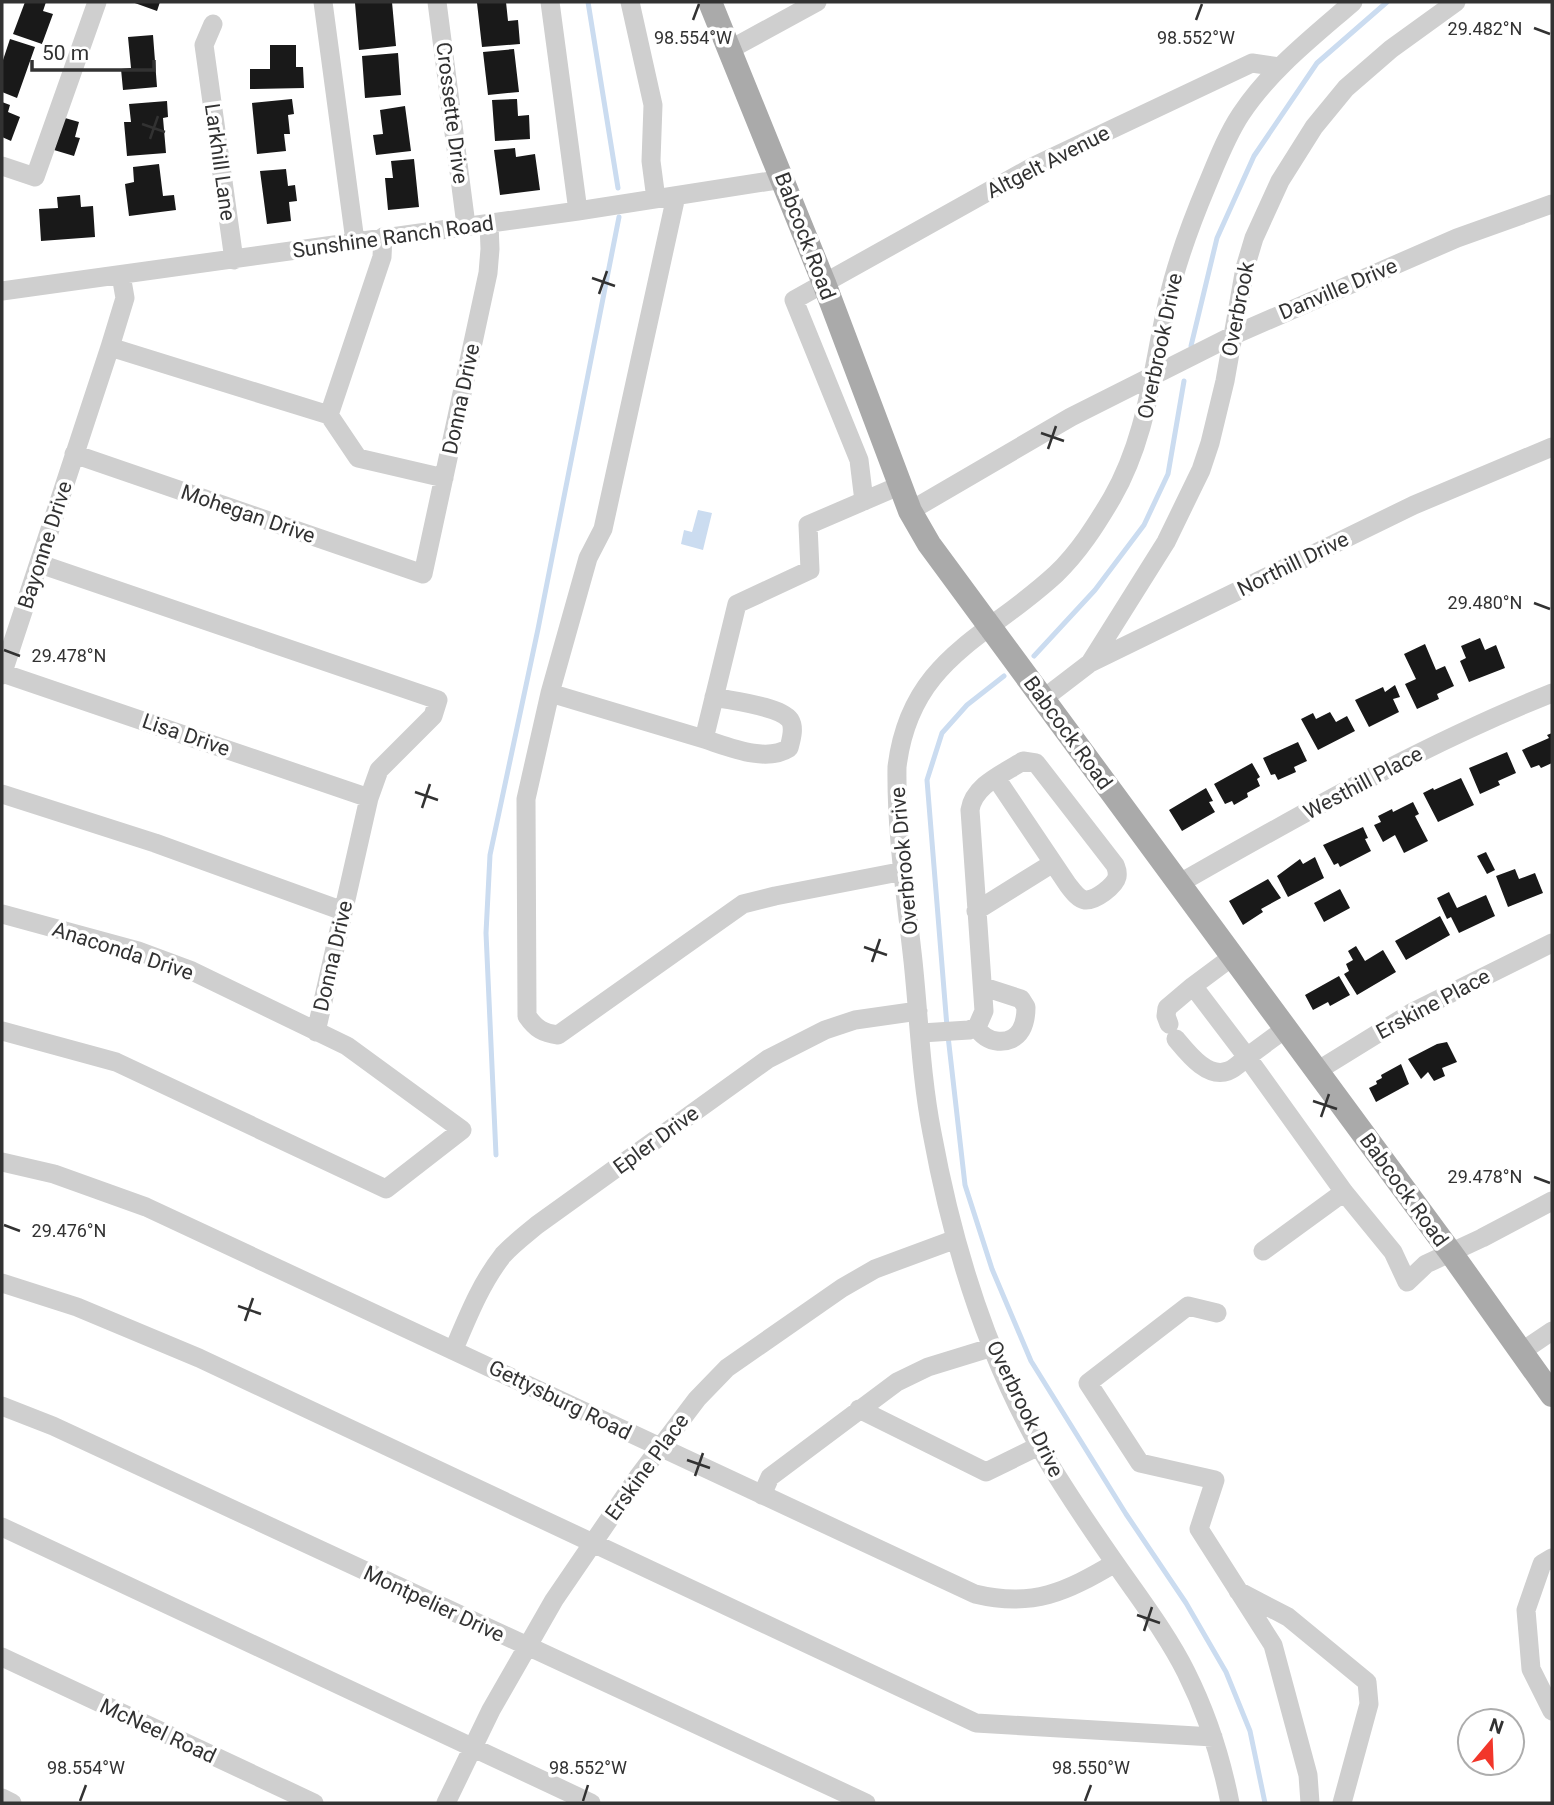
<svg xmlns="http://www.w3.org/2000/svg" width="1554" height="1805" font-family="Roboto,sans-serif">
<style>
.water{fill:#cbdcf0}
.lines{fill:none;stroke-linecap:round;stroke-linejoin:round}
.stream{stroke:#cbdcf0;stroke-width:5}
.building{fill:#191919}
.minor{stroke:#cfcfcf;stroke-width:19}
.major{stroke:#aaa;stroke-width:24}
.ticks{fill:none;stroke:#323232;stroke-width:2.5}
.labels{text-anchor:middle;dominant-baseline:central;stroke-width:7;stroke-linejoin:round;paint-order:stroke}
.street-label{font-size:21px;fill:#323232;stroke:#fff}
.ticks-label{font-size:18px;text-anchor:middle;fill:#323232;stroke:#fff;stroke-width:7;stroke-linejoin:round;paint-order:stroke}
</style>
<rect width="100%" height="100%" fill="#fff"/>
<path class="water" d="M698 510 712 513 703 550 681 544 684 530 692 532Z"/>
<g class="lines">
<path class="stream" d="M588 2 618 188
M1191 346 1217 238 1254 156 1317 63 1387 2
M1034 656 1095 590 1144 525 1168 474 1184 381
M947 1027 927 780 942 733 967 705 1004 676
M948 1036 965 1185 992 1269 1031 1361 1126 1514 1186 1603 1226 1672 1250 1731 1265 1803
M496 1155 486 933 490 855 538 629 619 217"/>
</g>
<path class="building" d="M25 2H46L43 11 53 14 42 44 13 34Z
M132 2H160L157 11Z
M392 2 396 46 359 50 355 3Z
M506 2 508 21 518 20 520 44 482 47 477 3Z
M153 35 157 87 123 90 121 69 131 68 128 37Z
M10 39 35 47 17 98 2 92V63Z
M270 45H296V67H303L304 88 250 89V69H270Z
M514 49 519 92 488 95 483 52Z
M398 53 401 95 365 98 362 56Z
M292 99 294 114 288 115 290 134H284L286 151 257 154 252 103Z
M517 99 518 116 529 115 530 139 495 141 492 100Z
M167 101 168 117 163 118 166 153 127 156 124 122H131L129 104Z
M2 102 10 105 8 112 20 117 11 141 2 137Z
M405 106 411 151 376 155 373 135 383 134 380 110Z
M65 118 79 122 75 137 80 138 74 156 54 150Z
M515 148 516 157 535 154 540 190 500 195 494 150Z
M414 159 419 207 388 210 385 178H393L391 161Z
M159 164 163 196 174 195 176 210 129 216 125 184 134 182 133 167Z
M286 169 288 186 295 185 297 201 289 202 291 221 267 224 260 171Z
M80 195 81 207 93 206 95 237 41 241 39 209 58 208 57 197Z
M1480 638 1485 650 1496 645 1505 668 1469 682 1460 661 1466 658 1461 646Z
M1425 644 1436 670 1445 666 1454 686 1437 694 1439 699 1417 709 1405 684 1416 679 1404 654Z
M1395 685 1400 697 1393 699 1399 712 1369 727 1355 700 1383 687 1385 692Z
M1330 712 1336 722 1347 716 1355 731 1318 750 1301 719 1313 713 1316 719Z
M1552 733V763L1541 768 1539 765 1531 768 1522 750 1549 738 1547 735Z
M1298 742 1307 761 1294 767 1296 772 1278 780 1275 774 1271 775 1263 758Z
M1507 752 1516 773 1498 781 1500 785 1480 794 1469 768Z
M1252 763 1260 777 1257 779 1260 786 1247 793 1248 797 1234 805 1232 801 1225 804 1214 784Z
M1461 778 1474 805 1438 822 1423 793 1433 788 1434 790Z
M1206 788 1213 801 1209 802 1215 812 1182 831 1169 810Z
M1413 802 1419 814 1415 816 1428 841 1404 853 1395 835 1383 842 1374 825 1381 822 1378 816 1392 809 1393 812Z
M1363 827 1368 838 1365 839 1371 851 1340 867 1338 863 1334 865 1323 845Z
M1486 852 1495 870 1487 874 1477 856Z
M1315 857 1324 878 1288 897 1277 876 1300 859 1303 864Z
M1515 869 1519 879 1535 873 1543 893 1508 907 1496 876Z
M1268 879 1281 898 1261 909 1263 912 1243 925 1229 901Z
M1340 889 1350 908 1324 922 1314 903Z
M1449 892 1457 908 1486 895 1495 916 1459 933 1451 917 1447 919 1437 898Z
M1440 916 1450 935 1406 960 1395 941Z
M1356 946 1365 961 1383 950 1396 972 1357 995 1344 974 1349 971 1346 964 1353 960 1348 951Z
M1339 976 1350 995 1330 1006 1328 1002 1313 1010 1305 995Z
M1447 1042 1457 1062 1442 1068 1445 1076 1434 1081 1428 1072 1421 1079 1408 1059 1437 1044Z
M1401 1064 1409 1084 1376 1102 1369 1088 1377 1084 1376 1081 1382 1078 1381 1075Z"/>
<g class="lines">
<path class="minor" d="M323 2 355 241
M437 2 466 225
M550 2 578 211
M630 2 653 105 651 161 656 199
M213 24 204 45 234 260
M729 50 817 2
M2 166 35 177 97 2
M676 196 603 529 588 558 550 693 526 799 527 1016C536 1029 543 1033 558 1035L743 904 775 896 904 871
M383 237 382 257 329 415 358 458 444 478
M2 291 578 211 783 179
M110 347 329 415
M74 454 423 574 488 273 490 249 489 223
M864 501 859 460 794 300 1034 166 1252 63 1279 67
M910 511 1071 417 1234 335 1457 238 1552 204
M40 564 438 700 433 716 379 770 369 798 316 1032
M1090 663 1166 542 1201 470 1210 443 1225 381 1245 268 1254 238 1280 181 1314 127 1346 88 1391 49 1456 2
M2 673 369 798
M2 675 110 347 125 298 121 275
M550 693 704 739 737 604 810 570 808 525 901 485
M1043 699 1090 663 1414 505 1552 447
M704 739C729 747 766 763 789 748 791 740 795 728 790 720 780 706 732 701 714 697
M2 794 155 843 343 911
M1178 884C1300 815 1422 745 1552 693
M976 911 1053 863
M2 914 138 951 192 971 347 1046 462 1130 386 1189 116 1062 2 1031
M1169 1024 1166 1016 1167 1008 1193 986
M977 1027C985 1044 1011 1047 1021 1030 1025 1023 1026 1014 1026 1007L1021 999 984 987
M1285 1029 1247 1057 1344 1192 1393 1252 1407 1282 1426 1264 1482 1238 1552 1201
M921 1033 969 1030 977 1027 984 1011 970 810C974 785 1003 774 1023 761L1036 763 1115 865C1117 870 1118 871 1117 877 1115 886 1095 901 1085 900 1078 899 1072 890 1068 885L996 778
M1176 1039C1187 1052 1207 1079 1228 1071 1235 1069 1242 1061 1247 1057L1193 986 1232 957
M1317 1071 1411 1013 1552 943
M2 1162 54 1174 146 1207 975 1594C1033 1608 1066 1592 1115 1563
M1263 1251 1344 1192
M2 1283 77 1307 199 1358 976 1723 1213 1737
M1217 1313 1188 1306 1088 1383 1140 1463 1215 1480 1199 1529 1273 1645 1308 1775 1310 1803
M454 1349C468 1316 481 1283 503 1255 513 1244 525 1235 537 1225L768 1059 825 1030 855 1020 918 1011
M1521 1352 1552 1331
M2 1406 53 1426 866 1803
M859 1409 986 1472 1039 1446
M762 1495 770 1477 897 1382 928 1367 993 1347
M2 1527 591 1803
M1552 1558 1542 1564 1526 1610 1531 1669 1552 1711
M1238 1591 1288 1617 1367 1682 1369 1704 1342 1803
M2 1657 314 1803
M2 1798 12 1803
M446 1803 491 1710 554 1600 638 1477 697 1399 727 1368 842 1288 875 1269 956 1239
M1230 1803C1221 1757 1207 1714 1186 1672 1171 1642 1151 1614 1132 1587 1100 1542 1068 1496 1040 1448 985 1351 952 1242 932 1133 921 1077 919 1018 913 961 906 897 896 831 897 767 910 659 986 639 1056 574 1079 552 1096 525 1112 498 1148 435 1152 369 1168 300 1177 260 1191 223 1207 185 1217 161 1227 135 1241 114 1270 70 1314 36 1353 2"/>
<path class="major" d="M710 2 824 283 910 511 929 544 1451 1253 1552 1395"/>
</g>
<path class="ticks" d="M693 20 699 4M1196 20 1202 4M1534 28 1550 34M142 124 165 132M150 139 158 116M592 278 615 286M599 294 607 271M1041 433 1064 441M1048 449 1056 426M1534 603 1550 609M4 650 20 656M415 792 438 800M422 808 430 784M864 947 887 955M872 962 880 939M1313 1101 1337 1109M1321 1117 1329 1094M1534 1177 1550 1183M4 1225 20 1231M238 1306 261 1314M245 1321 253 1298M687 1460 710 1468M695 1476 703 1453M1137 1615 1160 1623M1144 1631 1152 1607M80 1801 86 1785M583 1801 588 1785M1085 1801 1091 1785"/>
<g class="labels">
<g class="street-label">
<text transform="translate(452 113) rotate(83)">Crossette Drive</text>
<text transform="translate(220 162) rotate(82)">Larkhill Lane</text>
<text transform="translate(1048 162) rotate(-27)">Altgelt Avenue</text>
<text transform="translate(805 236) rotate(69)">Babcock Road</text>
<text transform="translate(393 237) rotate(-8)">Sunshine Ranch Road</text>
<text transform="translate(1338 289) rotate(-23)">Danville Drive</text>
<text transform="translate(1238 309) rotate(-79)">Overbrook</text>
<text transform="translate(1160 346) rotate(-78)">Overbrook Drive</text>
<text transform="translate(461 399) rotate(-78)">Donna Drive</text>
<text transform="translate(248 514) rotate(19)">Mohegan Drive</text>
<text transform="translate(45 545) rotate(-72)">Bayonne Drive</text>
<text transform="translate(1293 564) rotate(-26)">Northill Drive</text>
<text transform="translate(1068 733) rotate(54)">Babcock Road</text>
<text transform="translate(186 735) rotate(19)">Lisa Drive</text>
<text transform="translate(1363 783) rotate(-28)">Westhill Place</text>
<text transform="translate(904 861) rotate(-95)">Overbrook Drive</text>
<text transform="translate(123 951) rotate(18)">Anaconda Drive</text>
<text transform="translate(333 956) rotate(-77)">Donna Drive</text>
<text transform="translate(1433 1004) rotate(-28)">Erskine Place</text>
<text transform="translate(656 1140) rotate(-36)">Epler Drive</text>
<text transform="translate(1404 1190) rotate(54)">Babcock Road</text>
<text transform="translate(560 1400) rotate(26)">Gettysburg Road</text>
<text transform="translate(1025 1409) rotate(64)">Overbrook Drive</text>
<text transform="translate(647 1467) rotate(-54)">Erskine Place</text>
<text transform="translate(434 1604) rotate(25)">Montpelier Drive</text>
<text transform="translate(158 1731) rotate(25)">McNeel Road</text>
</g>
</g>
<g class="ticks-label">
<text x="1485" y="35">29.482°N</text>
<text x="693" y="44">98.554°W</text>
<text x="1196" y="44">98.552°W</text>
<text x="1485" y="609">29.480°N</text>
<text x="69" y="662">29.478°N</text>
<text x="1485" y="1183">29.478°N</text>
<text x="69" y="1237">29.476°N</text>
<text x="86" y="1774">98.554°W</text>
<text x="588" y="1774">98.552°W</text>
<text x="1091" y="1774">98.550°W</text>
</g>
<rect width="1554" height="1805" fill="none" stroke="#323232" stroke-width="7"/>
<g transform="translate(1491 1742) rotate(19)"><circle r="33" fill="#ffffff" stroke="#adadad" stroke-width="2"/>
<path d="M0-5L12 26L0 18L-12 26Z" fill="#f2362a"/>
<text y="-10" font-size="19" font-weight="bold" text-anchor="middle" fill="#323232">N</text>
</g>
<path d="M32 60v10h122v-10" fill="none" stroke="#323232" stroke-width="3.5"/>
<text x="42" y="60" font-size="21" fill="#323232" stroke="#ffffff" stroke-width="5" paint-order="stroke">50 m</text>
</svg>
